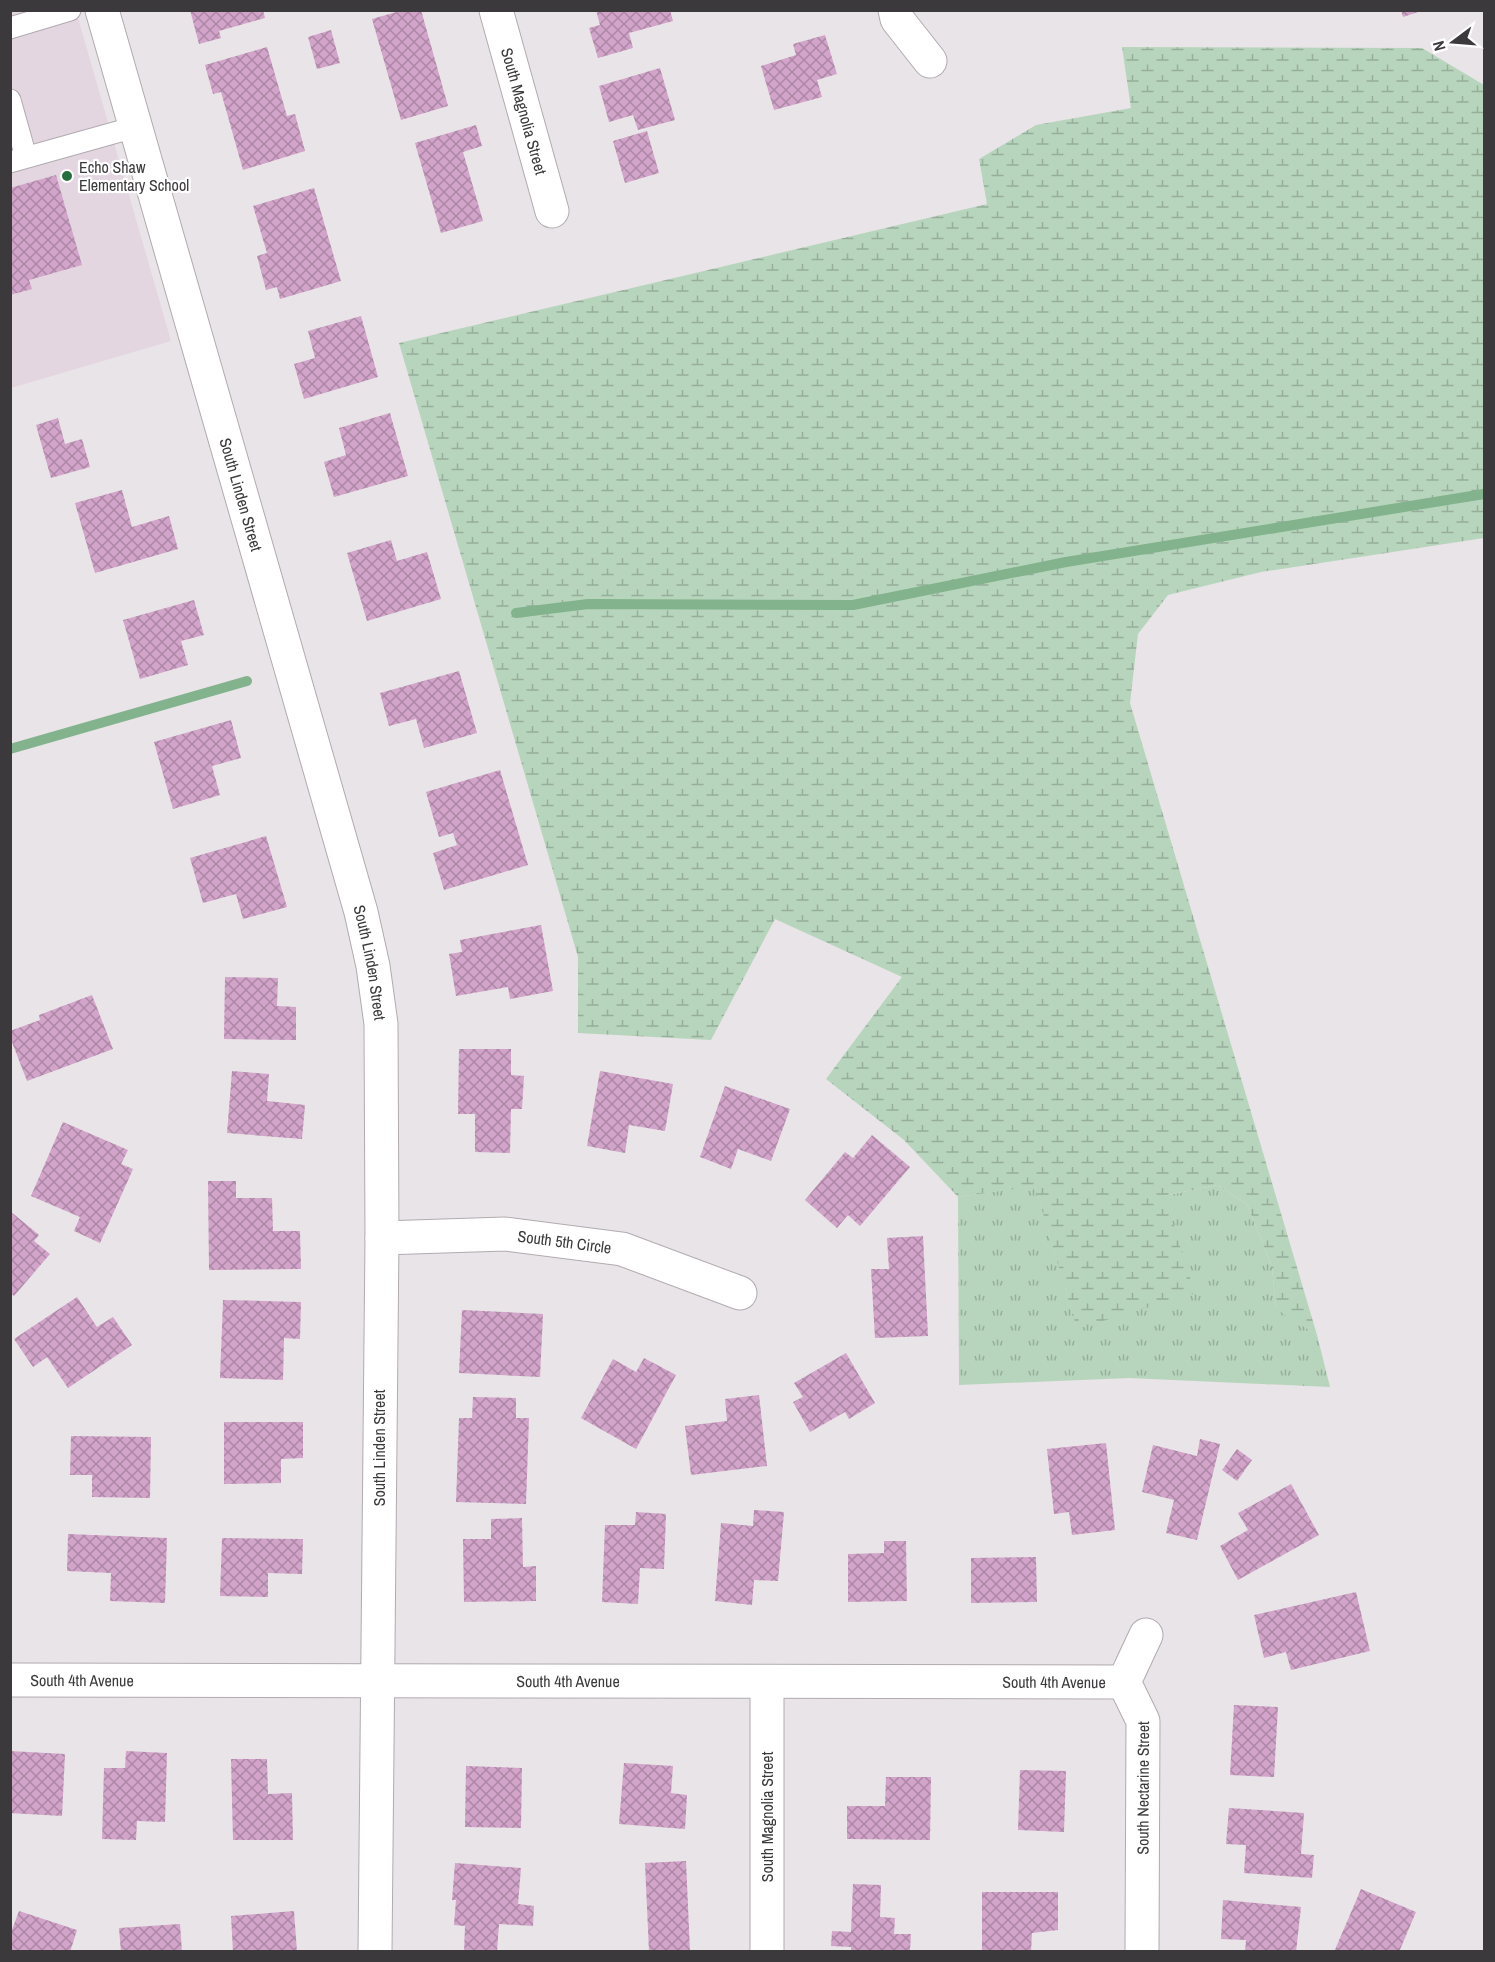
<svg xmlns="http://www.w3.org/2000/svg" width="1495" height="1962" font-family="'Archivo Narrow',sans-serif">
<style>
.built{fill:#e3d6e0}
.grass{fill:url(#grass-tufts)}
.wetland{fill:url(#wetland-marsh)}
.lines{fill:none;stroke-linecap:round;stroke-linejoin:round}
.stream{stroke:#82b38d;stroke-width:10}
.building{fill:url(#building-cross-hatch)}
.service-casing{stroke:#b1abb0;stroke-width:23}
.minor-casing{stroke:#b1abb0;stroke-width:35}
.service{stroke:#fff;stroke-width:21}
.minor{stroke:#fff;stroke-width:33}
.poi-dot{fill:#256f3d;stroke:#fff;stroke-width:2}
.labels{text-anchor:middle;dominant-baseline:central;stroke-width:4.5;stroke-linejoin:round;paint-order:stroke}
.street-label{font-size:16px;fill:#3b393b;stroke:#fff}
.poi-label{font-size:16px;fill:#3b393b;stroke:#fff;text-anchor:start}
</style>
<defs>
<pattern id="grass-tufts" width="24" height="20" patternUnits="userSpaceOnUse" patternTransform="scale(1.5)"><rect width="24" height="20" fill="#b7d5bc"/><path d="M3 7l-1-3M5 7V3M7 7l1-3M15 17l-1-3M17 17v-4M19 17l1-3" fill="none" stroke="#96ae9a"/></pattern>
<pattern id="wetland-marsh" width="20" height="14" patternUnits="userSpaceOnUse" patternTransform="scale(1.5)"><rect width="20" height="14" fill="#b7d5bc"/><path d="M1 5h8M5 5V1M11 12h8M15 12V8" fill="none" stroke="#96ae9a"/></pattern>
<pattern id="building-cross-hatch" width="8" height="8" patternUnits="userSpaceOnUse" patternTransform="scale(1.5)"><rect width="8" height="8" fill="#d3a4ca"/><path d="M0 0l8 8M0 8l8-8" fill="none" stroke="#ac87a5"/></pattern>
</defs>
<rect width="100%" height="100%" fill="#e9e4e8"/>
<path class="built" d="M11 11H76L171 341 11 388Z"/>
<path class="grass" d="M1035 1185 1077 1328 1164 1196 1217 1185 1247 1204 1272 1267 1276 1308 1317 1335 1330 1387 1129 1378 959 1385 958 1197Z"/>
<path class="wetland" d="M1122 47 1422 48 1484 85V538L1261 572 1168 595 1138 634 1130 703 1317 1335 1276 1309 1272 1267 1247 1204 1217 1185 1164 1196 1195 1293 1077 1329 1035 1186 958 1197 904 1140 826 1079 902 977 775 919 711 1040 578 1033V957L399 343 987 204 979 159 1036 125 1131 108Z"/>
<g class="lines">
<path class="stream" d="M516 613 588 604 853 605 1066 562 1484 494
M10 749 247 681"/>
</g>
<path class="building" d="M190 10H263L265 18 219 31 221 38 199 44Z
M403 10H421L448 106 401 120 372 19Z
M596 10H670L673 21 629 33 633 48 598 58 589 28 600 25Z
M1401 10H1421V11L1403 17Z
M331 30 340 63 317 69 308 37Z
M825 35 837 74 817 80 822 97 774 110 761 66 796 55 793 44Z
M267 47 287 116 295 114 305 151 243 170 221 92 213 94 205 65Z
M660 68 675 120 638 130 633 115 609 122 599 86Z
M476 125 482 146 463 152 483 221 441 233 415 143Z
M647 131 659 173 625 183 613 141Z
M56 175 82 265 29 280 32 289 10 295V188Z
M314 188 341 281 280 299 277 287 266 290 257 256 267 253 253 206Z
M361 316 378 377 304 399 294 364 315 358 308 331Z
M390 413 408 476 334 497 324 462 346 455 339 428Z
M58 418 65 444 82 439 90 467 51 478 36 425Z
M122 490 132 527 169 516 178 549 95 573 75 503Z
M391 540 397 561 427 552 441 599 367 621 347 553Z
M194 600 204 635 181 641 188 665 140 679 123 620Z
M459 671 477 733 424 748 416 719 389 726 380 693Z
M231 720 241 758 212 766 220 795 173 809 154 742Z
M500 770 528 865 444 890 433 853 457 845 453 833 439 837 426 792Z
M266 836 287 907 243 919 236 894 203 903 190 858Z
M541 925 553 991 510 999 508 987 456 996 449 954 462 952 460 940Z
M225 977 278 978 277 1006 296 1007V1040L224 1039Z
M92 995 113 1049 27 1081 10 1037V1031L40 1020 39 1015Z
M459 1049H511V1075L524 1076 522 1109H511L510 1153 475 1152V1114H458Z
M232 1071 269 1074 267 1101 305 1105 302 1139 227 1133Z
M600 1071 673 1084 665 1131 629 1125 625 1153 587 1146Z
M725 1086 790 1109 771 1161 738 1149 731 1169 700 1157Z
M63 1122 128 1150 121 1164 133 1169 100 1243 74 1231 80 1217 31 1196Z
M872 1135 910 1167 860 1226 848 1215 837 1228 805 1200 845 1152 853 1158Z
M208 1181H236V1198H272L273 1231H300L301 1269 209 1270Z
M10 1211 39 1235 34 1241 50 1254 14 1296 10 1293Z
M923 1236 928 1336 875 1338 871 1269H889L887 1238Z
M77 1297 97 1327 113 1317 132 1345 68 1388 47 1357 33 1367 14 1339Z
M223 1300 301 1302 300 1339 284 1338 283 1380 220 1378Z
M462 1310 543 1314 540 1377 459 1373Z
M846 1353 875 1403 849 1419 845 1412 810 1432 793 1402 803 1397 794 1383Z
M644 1358 676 1375 636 1449 581 1418 613 1359 636 1372Z
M759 1395 767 1466 691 1475 685 1426 727 1421 725 1399Z
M473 1397 516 1398V1418H529L526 1504 456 1502 459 1418H472Z
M224 1422H303V1458L281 1459V1483L224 1484Z
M71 1436 151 1437 150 1498 92 1497V1475H70Z
M1200 1439 1220 1444 1197 1540 1166 1533 1174 1500 1142 1492 1153 1445 1197 1456Z
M1106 1443 1115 1530 1072 1535 1069 1512 1054 1514 1047 1449Z
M1237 1449 1252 1460 1237 1481 1222 1470Z
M1291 1484 1319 1535 1238 1580 1220 1546 1248 1530 1238 1513Z
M754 1510 784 1512 778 1581 754 1580 752 1605 715 1601 721 1523 753 1526Z
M636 1512 666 1514 664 1569 640 1568 638 1604 602 1602 605 1525H635Z
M522 1518 523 1567 536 1566V1601L464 1602 463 1539H491V1519Z
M68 1534 167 1538 165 1603 110 1601 111 1573 67 1571Z
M222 1538 303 1539 302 1574 268 1573V1597L220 1596Z
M884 1541H906L907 1601 848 1602V1554L884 1553Z
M1036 1557 1037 1602 971 1603V1558Z
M1356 1592 1370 1651 1291 1670 1286 1652 1264 1658 1254 1615Z
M1234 1705 1278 1707 1274 1777 1230 1775Z
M10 1751 65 1754 62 1816 10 1813Z
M126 1751 167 1753 165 1822 137 1821 136 1840 102 1839 104 1768H125Z
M231 1759H267L268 1794 292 1793 293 1840H233Z
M624 1763 673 1766 671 1793 687 1795 685 1829 619 1824Z
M466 1766 522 1768 521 1828 465 1827Z
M1020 1770 1066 1771 1064 1832 1018 1830Z
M886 1777H931L930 1840 847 1839V1806H885Z
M1229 1808 1304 1813 1301 1854 1314 1855 1312 1878 1244 1873 1246 1845 1226 1844Z
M686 1861 690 1952H649L645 1863Z
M455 1863 521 1868 518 1904 534 1906 533 1926 499 1924 497 1952H464L465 1926 454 1925 456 1900H452Z
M853 1884 881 1885 880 1917 895 1918 894 1934H911L910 1950 851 1952V1947L831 1946 832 1931 851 1932Z
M1361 1889 1416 1912 1399 1952H1334Z
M982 1892H1058V1930L1032 1933 1031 1952H982Z
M1223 1900 1301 1907 1296 1952H1245L1246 1940 1221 1939Z
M19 1911 77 1930 70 1952H10V1935Z
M294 1911 297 1952H233L231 1916Z
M180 1924 182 1952H121L119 1928Z"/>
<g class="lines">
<defs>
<path id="service" d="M10 28 70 10
M10 100 26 157
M10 162 135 127"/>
<g id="minor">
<path id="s1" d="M102 10 361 912 373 966 381 1024 382 1238 375 1952"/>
<path id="s2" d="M496 10 552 211"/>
<path d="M895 10 897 19 930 61"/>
<path id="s3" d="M382 1238 505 1234 622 1249 740 1293"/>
<path id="s4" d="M10 1680 1124 1682"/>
<path d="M767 1952V1682"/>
<path id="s5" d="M1142 1952 1143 1721 1124 1682 1146 1635"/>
</g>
</defs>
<use href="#service" class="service-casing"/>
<use href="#minor" class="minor-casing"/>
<use href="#service" class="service"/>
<use href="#minor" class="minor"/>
</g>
<circle class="poi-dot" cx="67" cy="176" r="6"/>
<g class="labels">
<g class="street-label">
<text stroke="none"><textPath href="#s2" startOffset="105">South Magnolia Street</textPath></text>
<text stroke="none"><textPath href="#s1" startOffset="504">South Linden Street</textPath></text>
<text stroke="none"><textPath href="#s1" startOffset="990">South Linden Street</textPath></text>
<text stroke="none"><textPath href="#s3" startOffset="183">South 5th Circle</textPath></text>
<text transform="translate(379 1448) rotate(-90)">South Linden Street</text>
<text stroke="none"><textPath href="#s4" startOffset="72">South 4th Avenue</textPath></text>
<text stroke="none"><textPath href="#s4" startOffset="558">South 4th Avenue</textPath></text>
<text stroke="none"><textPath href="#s4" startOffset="1044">South 4th Avenue</textPath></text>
<text stroke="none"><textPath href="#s5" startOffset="164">South Nectarine Street</textPath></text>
<text transform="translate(767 1817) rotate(-90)">South Magnolia Street</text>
</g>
<g class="poi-label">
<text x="79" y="167">Echo Shaw<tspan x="79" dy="18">Elementary School</tspan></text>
</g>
</g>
<rect width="1495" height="1962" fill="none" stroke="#3b393b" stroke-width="24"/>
<g transform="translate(1453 42) rotate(254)" stroke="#ffffff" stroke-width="4.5" paint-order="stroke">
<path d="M0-4.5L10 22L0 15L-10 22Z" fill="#3b393b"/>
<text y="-9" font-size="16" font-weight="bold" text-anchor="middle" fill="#3b393b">N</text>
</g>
</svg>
